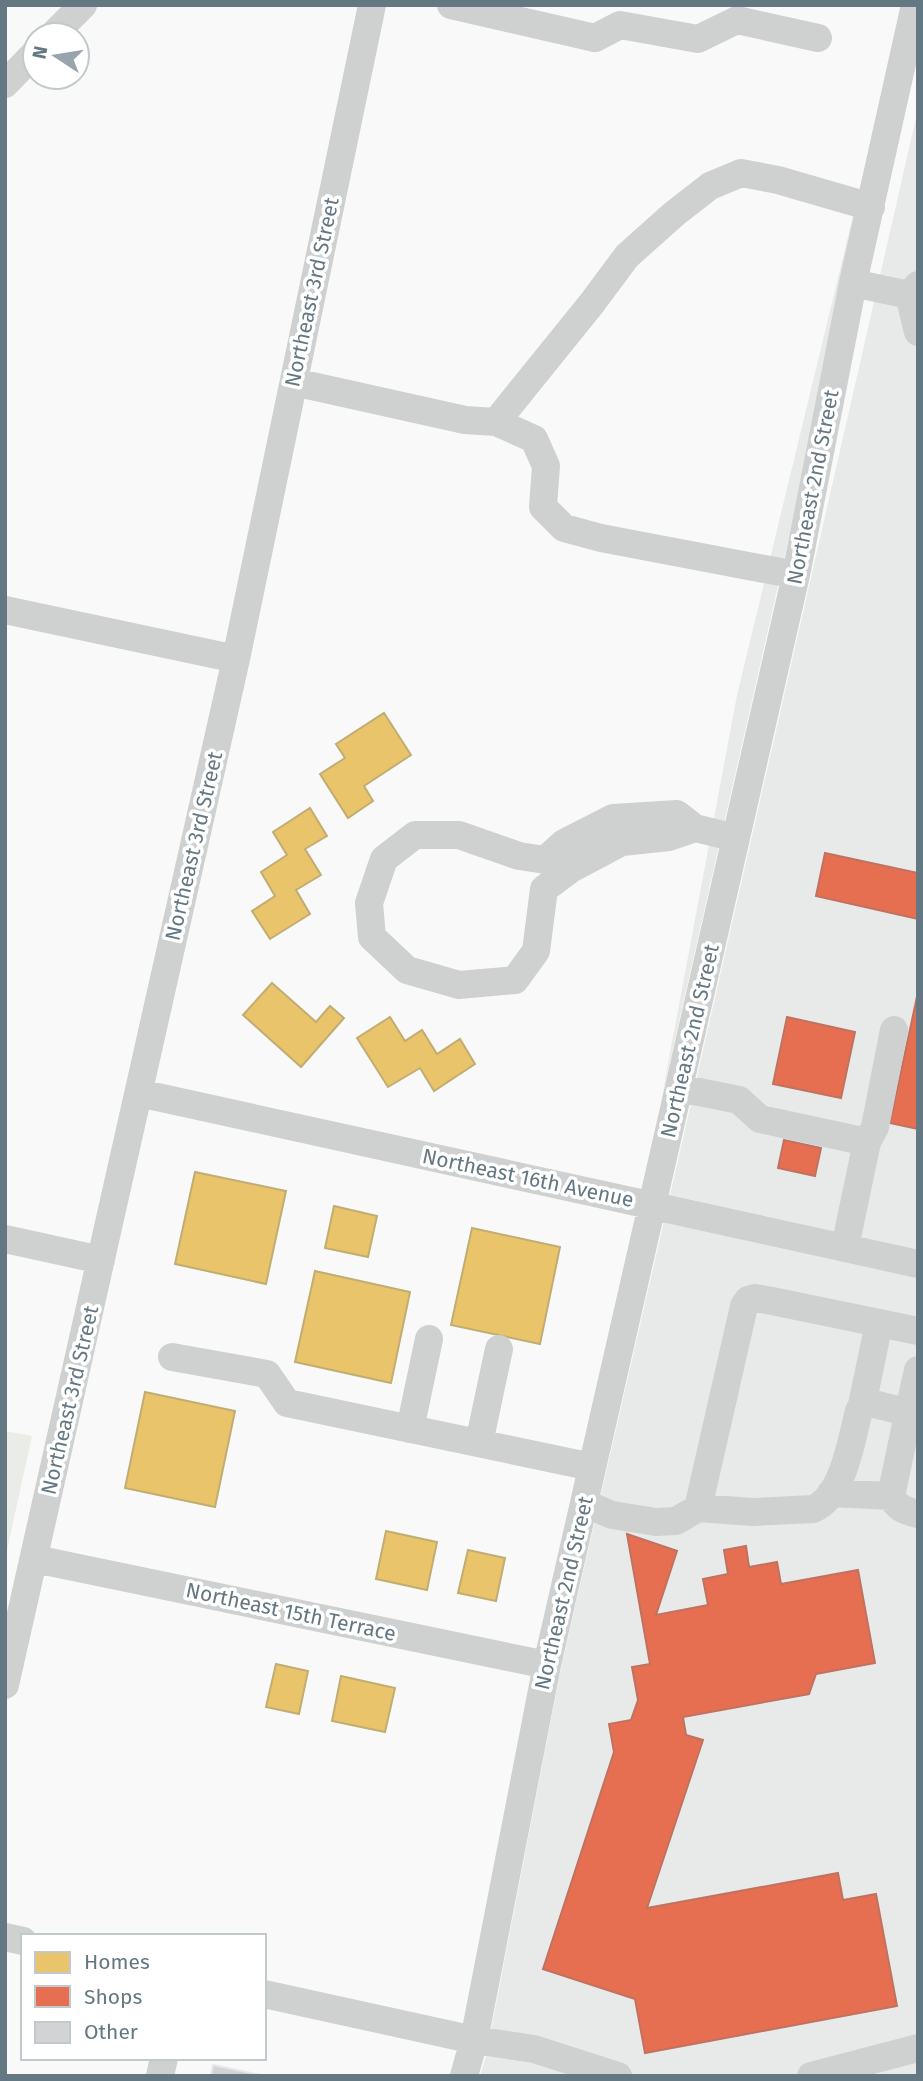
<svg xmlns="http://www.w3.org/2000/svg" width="923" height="2081" font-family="'Fira Sans',sans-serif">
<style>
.built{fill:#e8eae9}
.green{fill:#e9ece7}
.homes{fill:#e9c46a;stroke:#c1ad72;stroke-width:2}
.shops{fill:#e76f51;stroke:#c07260;stroke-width:2}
.building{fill:#d1d3d4;stroke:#e8e8e8;stroke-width:2}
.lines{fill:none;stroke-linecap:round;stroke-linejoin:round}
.minor{stroke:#cfd1d1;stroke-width:28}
.labels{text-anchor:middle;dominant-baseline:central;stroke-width:7;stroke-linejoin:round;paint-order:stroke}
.street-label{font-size:21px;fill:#647883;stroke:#fff}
</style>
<rect width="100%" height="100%" fill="#f9f9f9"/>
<path class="built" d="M904 5H910L661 1101 737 695Z
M918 109V1250L670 1195Z
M664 1221 918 1277V2076H480L486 2056 561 1668Z"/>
<path class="green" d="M5 1431 32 1436 5 1559Z"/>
<path class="homes" d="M384 713 411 755 364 786 373 801 348 818 320 774 345 758 336 744Z
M310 808 327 836 305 849 321 875 296 890 310 914 270 939 252 911 275 896 261 872 287 855 273 832Z
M272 983 316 1022 330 1006 344 1018 301 1067 243 1015Z
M390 1017 405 1041 422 1030 437 1054 460 1039 475 1064 434 1091 420 1068 388 1087 357 1038Z
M195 1172 286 1191 266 1284 175 1264Z
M334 1206 377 1216 368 1257 325 1248Z
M472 1228 560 1247 540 1344 451 1325Z
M315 1271 410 1292 391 1383 295 1362Z
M145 1392 235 1411 215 1507 125 1488Z
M386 1531 437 1542 427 1590 376 1579Z
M468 1550 505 1558 496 1601 458 1593Z
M276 1664 308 1671 299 1714 266 1707Z
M341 1676 395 1688 385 1732 332 1721Z"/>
<path class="shops" d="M825 853 918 873V919L816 896Z
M918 992V1129L890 1123Z
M787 1017 855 1032 841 1098 773 1084Z
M784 1140 821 1148 815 1176 778 1168Z
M627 1534 677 1551 656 1615 708 1605 703 1579 728 1574 724 1550 746 1546 749 1567 777 1562 781 1584 858 1570 875 1663 816 1674 809 1694 683 1717 686 1735 703 1740 647 1908 838 1873 843 1900 876 1894 897 2006 645 2053 635 1999 543 1969 614 1752 609 1724 631 1720 638 1700 632 1667 650 1664Z"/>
<path class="building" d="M213 2065 266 2076H211Z"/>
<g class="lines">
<path class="minor" d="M451 5 595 38 620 25 698 39 737 20 818 38
M53 35 83 5
M5 84 35 53
M853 283 909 295 918 285
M909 295 918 332
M294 382 465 420 496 422 592 303 627 256 674 214 710 186 741 173 778 180 871 207
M496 422 534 439 546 466 543 507 564 528 601 538 796 575
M5 610 236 659
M695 828 669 837 622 842 571 869 544 889 536 951 515 980 459 985 407 970 372 937 369 903 384 859 415 835H459L519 856 545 860 564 843 613 818 677 814 695 828 736 838
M679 1088 739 1100 760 1119 867 1142 845 1247
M139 1093 918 1264
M867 1142 875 1127 894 1030
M5 1239 101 1260
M172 1357 267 1374 287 1403 592 1467
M862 1405 879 1323
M907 1420 918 1370
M410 1429 429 1339
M479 1443 499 1349
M831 1493 891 1496
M584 1503 612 1515 656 1522 676 1521 698 1508 753 1512 813 1509C844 1496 851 1440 859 1411L862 1405 870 1403 902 1411 907 1420 891 1496C897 1508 905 1511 918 1514
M698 1508 744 1306 748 1300 755 1298 772 1301 918 1331
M35 1559 547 1665
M5 1685 236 659 372 5
M5 1937 23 1941
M264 1994 474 2040 534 2049 618 2076
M160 2076 164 2058
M464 2076 474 2040 547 1665 796 575 853 283 915 5
M811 2076 918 2048"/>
</g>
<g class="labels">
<g class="street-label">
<text transform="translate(312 292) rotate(-78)">Northeast 3rd Street</text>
<text transform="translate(813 487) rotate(-79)">Northeast 2nd Street</text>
<text transform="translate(194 846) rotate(-77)">Northeast 3rd Street</text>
<text transform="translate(690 1041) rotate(-77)">Northeast 2nd Street</text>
<text transform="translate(528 1178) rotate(12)">Northeast 16th Avenue</text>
<text transform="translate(70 1400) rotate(-77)">Northeast 3rd Street</text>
<text transform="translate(564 1593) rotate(-77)">Northeast 2nd Street</text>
<text transform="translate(291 1612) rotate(12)">Northeast 15th Terrace</text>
</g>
</g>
<rect width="923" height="2081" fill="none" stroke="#647883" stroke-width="14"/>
<rect x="21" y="1934" width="245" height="126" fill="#ffffff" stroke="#c1c9cd" stroke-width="2"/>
<rect x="35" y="1952" width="35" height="21" fill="#e9c46a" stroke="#c1c9cd" stroke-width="2"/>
<text x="84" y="1969" font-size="21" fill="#647883">Homes</text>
<rect x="35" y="1986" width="35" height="21" fill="#e76f51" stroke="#c1c9cd" stroke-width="2"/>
<text x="84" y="2004" font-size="21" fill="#647883">Shops</text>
<rect x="35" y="2022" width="35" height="21" fill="#d1d3d4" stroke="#c1c9cd" stroke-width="2"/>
<text x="84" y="2039" font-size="21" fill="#647883">Other</text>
<g transform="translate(56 56) rotate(282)"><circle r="33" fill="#ffffff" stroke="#c1c9cd" stroke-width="2"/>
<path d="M0-5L12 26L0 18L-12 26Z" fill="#98a5ac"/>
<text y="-10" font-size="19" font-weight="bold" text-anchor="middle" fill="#647883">N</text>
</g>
</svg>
